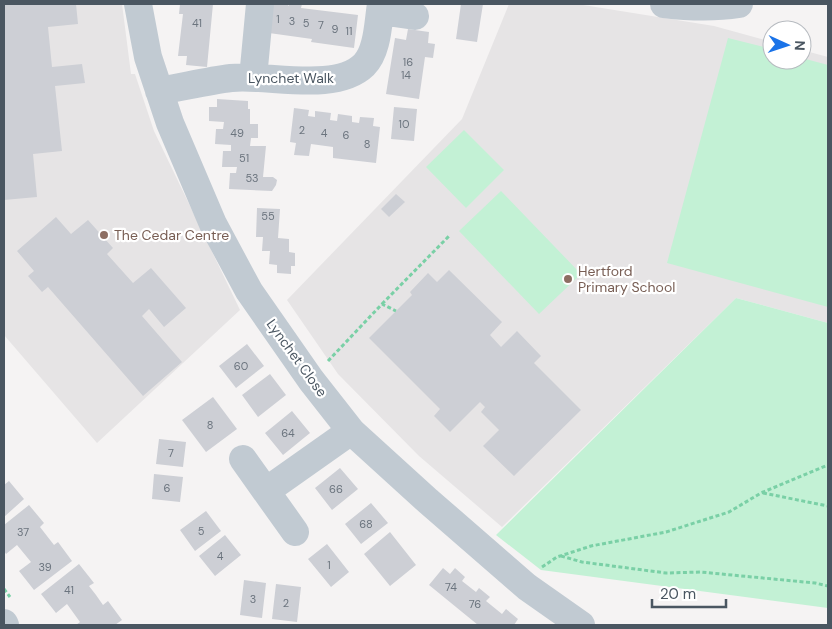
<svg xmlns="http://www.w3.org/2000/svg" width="832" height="629" font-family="'DM Sans',sans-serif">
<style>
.education{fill:#e6e4e5}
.green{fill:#c3f1d5}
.building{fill:#cdcfd5}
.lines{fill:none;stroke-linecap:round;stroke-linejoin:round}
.path{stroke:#7ad0a6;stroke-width:3;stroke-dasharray:4 2.5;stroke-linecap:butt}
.minor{stroke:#c1cad2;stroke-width:28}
.education-dot{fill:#8d6e63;stroke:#fff;stroke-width:2}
.labels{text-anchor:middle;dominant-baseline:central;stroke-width:4.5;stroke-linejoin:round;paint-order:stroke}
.number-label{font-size:11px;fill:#6b747e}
.street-label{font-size:14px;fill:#4a5661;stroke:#fff}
.education-label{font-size:14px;fill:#785e54;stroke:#fff;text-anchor:start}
</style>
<rect width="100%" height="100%" fill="#f5f3f3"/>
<path class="education" d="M4 4H122L131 74H135L154 131 240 310 97 443 4 335Z
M509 4H577L714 26 772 42V60H802V50L828 57V323L736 298 502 527 419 456 338 374 287 300 462 119Z"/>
<path class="green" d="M728 38 772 49V60H802V58L828 65V307L667 263Z
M464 130 504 170 466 208 426 167Z
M501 191 581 274 539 314 459 231Z
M736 298 828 323V608L541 570 496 535Z"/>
<path class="building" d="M4 4H76L78 24 48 27 52 67 82 64 85 83 55 86 62 151 33 154 37 197 4 200Z
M180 4H213L207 67 186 65 187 56H178L183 14H179Z
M273 4H287L289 6V4H302L301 8 358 15 354 48 311 42 312 39 269 33Z
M461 4H483L477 42 456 39Z
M408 29 429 32 428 43 435 44 433 58 425 57 419 99 386 94 395 38 406 40Z
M217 99 248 101V109H250V124H258V138H251L250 146H266L263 177H273L277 180 276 185 272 191 229 189 230 173H236L237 167H222L223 151H231V145L215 144 216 129H223L224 122 209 121V107H217Z
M394 107 417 109 414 141 391 139Z
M294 108 309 110 308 116 315 117V111L331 113 330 120 337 121 338 114 352 116V122L359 123 360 117 374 118 373 126 380 127 376 163 333 158V147L311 144 309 156 294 155 296 143 290 142Z
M396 194 405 202 389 217 381 209Z
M257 208 280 209 278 238 289 239V252L295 253V266H291V274L277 273V265L269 264 270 251H262L263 237H256Z
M56 217 71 234 88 220 113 248 107 254 133 283 151 268 186 308 164 327 149 309 142 316 182 362 143 396 48 287 42 292 28 276 34 271 17 251Z
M449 270 502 322 490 335 501 347 517 331 541 356 534 363 581 410 514 476 483 446 499 430 481 412 485 407 480 402 450 432 434 416 440 409 369 338 412 295 410 292 428 273 437 282Z
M247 344 264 366 236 388 219 366Z
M270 374 286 395 258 417 242 395Z
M213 397 237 429 206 452 182 420Z
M292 411 310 433 283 455 265 433Z
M159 439 186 442 183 467 156 464Z
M340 468 358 489 332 510 315 488Z
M154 474 183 477 180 502 152 499Z
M9 481 24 499 4 517V485Z
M371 503 388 523 361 544 345 524Z
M29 505 44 523 40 527 54 545 58 542 72 561 34 590 19 571 31 562 17 545 6 554 4 551V525Z
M206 511 221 531 195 551 180 530Z
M390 532 416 565 390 586 364 554Z
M225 535 241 555 215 576 199 556Z
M327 544 349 572 331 587 308 559Z
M79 564 94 583 89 586 96 595 103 605 108 601 122 620 115 625H76L80 622 67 604 56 613 41 594Z
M443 568 450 574 455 568 465 577 462 581 476 592 479 588 490 597 486 601 502 614 506 609 518 619 514 625H478L429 585Z
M244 580 266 583 262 618 240 615Z
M276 584 301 587 297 622 272 619Z"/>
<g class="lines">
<path class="path" d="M382 304 449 236
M328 361 382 304 396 311
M763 493 828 506
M561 556 582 562 666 573 701 572 815 583 828 586
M542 567 557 557 591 546 666 532 729 512 761 493 828 465
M4 589 10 597"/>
<path class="minor" d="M138 4 148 57 170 123 213 224 249 291 311 380 351 431 428 501 527 587 581 625
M664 4C689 7 713 8 739 4
M380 11 415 16
M253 78 260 4
M159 91C183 87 207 81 231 78 268 74 335 93 364 65 378 51 378 22 381 4
M243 459 295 532
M266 491 351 431
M4 623 5 625"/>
</g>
<g class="education-dot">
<circle cx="104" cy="235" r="5"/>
<circle cx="568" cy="279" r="5"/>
</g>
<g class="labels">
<g class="number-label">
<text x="278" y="19">1</text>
<text x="292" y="21">3</text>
<text x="197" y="23">41</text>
<text x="306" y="23">5</text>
<text x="321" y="25">7</text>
<text x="335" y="29">9</text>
<text x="349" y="31">11</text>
<text x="408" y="62">16</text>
<text x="406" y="75">14</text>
<text x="404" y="124">10</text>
<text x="302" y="130">2</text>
<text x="237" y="133">49</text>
<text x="324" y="133">4</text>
<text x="346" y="135">6</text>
<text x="367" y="144">8</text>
<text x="244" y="158">51</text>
<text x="252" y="178">53</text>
<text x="268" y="216">55</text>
<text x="241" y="366">60</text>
<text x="210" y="425">8</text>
<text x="288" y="433">64</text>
<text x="171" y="453">7</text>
<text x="167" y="488">6</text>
<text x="336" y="489">66</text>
<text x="366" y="524">68</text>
<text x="201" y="531">5</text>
<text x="23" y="532">37</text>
<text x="220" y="556">4</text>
<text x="329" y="565">1</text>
<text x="45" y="567">39</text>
<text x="451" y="587">74</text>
<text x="69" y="590">41</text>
<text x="253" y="599">3</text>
<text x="286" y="603">2</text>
<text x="475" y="604">76</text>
</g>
<g class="street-label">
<text x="291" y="78">Lynchet Walk</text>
<text transform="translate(297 358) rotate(54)">Lynchet Close</text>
</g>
<g class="education-label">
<text x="114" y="235">The Cedar Centre</text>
<text x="578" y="271">Hertford<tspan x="578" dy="16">Primary School</tspan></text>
</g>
</g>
<rect width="832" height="629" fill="none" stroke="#4a5661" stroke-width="10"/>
<g transform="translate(787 45) rotate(93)"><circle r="24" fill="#ffffff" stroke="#b7bbc0"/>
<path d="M0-4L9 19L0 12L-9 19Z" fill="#1a73e8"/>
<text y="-8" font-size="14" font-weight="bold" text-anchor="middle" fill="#4a5661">N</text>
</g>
<path d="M652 599v8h74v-8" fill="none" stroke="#4a5661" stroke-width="2.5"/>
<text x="660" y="599" font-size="15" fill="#4a5661" stroke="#ffffff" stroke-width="4" paint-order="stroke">20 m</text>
</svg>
